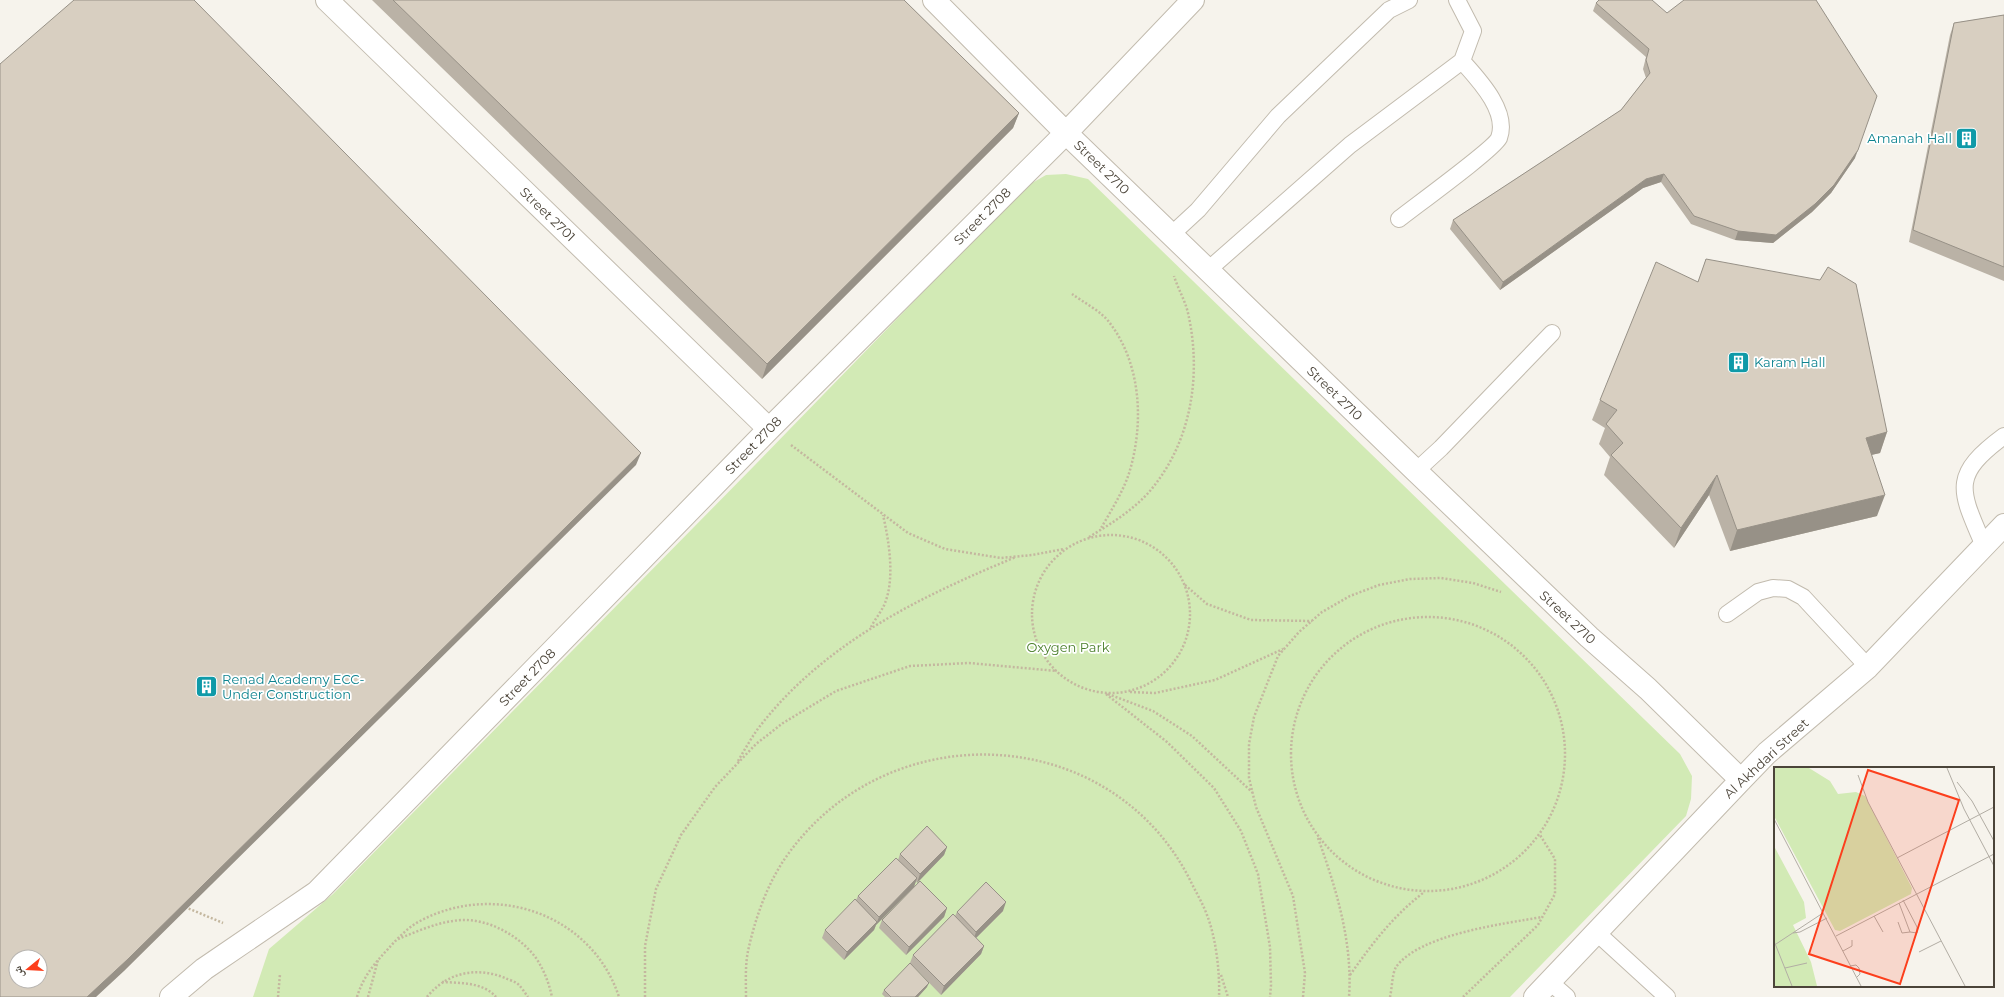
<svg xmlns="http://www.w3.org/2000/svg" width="2004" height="997" font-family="Montserrat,'Noto Naskh Arabic',sans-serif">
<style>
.green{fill:#d2eab5}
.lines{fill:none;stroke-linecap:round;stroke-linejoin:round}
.service-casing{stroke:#c2bbae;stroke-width:18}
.minor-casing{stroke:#c2bbae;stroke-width:24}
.path{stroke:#c4b79f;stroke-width:2.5;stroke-dasharray:2 2;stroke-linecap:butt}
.service{stroke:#fff;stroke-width:16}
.minor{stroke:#fff;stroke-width:22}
.wall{fill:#bab2a6}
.shaded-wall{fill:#979187}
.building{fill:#d8cfc1;stroke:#979187;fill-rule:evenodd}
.labels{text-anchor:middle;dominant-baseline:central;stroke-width:3.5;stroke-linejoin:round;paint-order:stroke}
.culture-label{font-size:13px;fill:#0d838f;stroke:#fff;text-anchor:start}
.street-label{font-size:13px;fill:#4b4439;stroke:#fff}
.park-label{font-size:13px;fill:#4a7f2a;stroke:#fff}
.inset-road{fill:none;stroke:#b2ada4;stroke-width:1}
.view{fill:#fc3f1d;fill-opacity:0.15;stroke:#fc3f1d;stroke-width:2}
.inset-edge{fill:none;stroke:#4b4439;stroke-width:2}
</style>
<rect width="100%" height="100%" fill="#f6f3ec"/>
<path class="green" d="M1066 174 1088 179 1680 754 1692 776 1691 799 1686 816 1510 997H253L269 949 333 894 754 466 1025 187 1046 175Z"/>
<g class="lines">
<defs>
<path id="service" d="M1399 219C1414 207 1494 149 1499 138 1509 111 1478 79 1462 61
M1171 235 1198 210 1278 116 1389 10 1409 0
M1208 270 1350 145 1462 61 1473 31 1457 0
M1416 471 1441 448 1552 333
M1984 546C1960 490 1950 476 2004 436
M1727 614 1758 592 1773 588 1788 589 1803 597 1868 667
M1596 932 1667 997
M1550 982 1567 997"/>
<path id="minor" d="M327 0 769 429
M934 0 1066 133 1416 471 1589 637 1648 689 1741 780
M171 997 204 969 317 892 769 429 1066 133 1193 0
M1535 997 1741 780 1767 753 1868 667 2004 525"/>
</defs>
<use href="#service" class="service-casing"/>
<use href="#minor" class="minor-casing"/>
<path class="path" d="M1072 294C1083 302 1102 312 1109 322 1141 363 1144 422 1130 470 1124 491 1110 512 1100 530
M791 445 908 533 945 549 1001 558 1032 555 1064 549
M1032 614a79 79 0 1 1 158 0a79 79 0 1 1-158 0Z
M1089 537C1114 522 1140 506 1157 482 1193 434 1201 370 1188 313 1185 300 1178 289 1174 276
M1185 585 1207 604 1251 620 1312 621
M1291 754a137 137 0 1 1 274 0a137 137 0 1 1-274 0Z
M871 627C875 619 882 611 885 603 895 578 889 541 883 515
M1130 692 1155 693 1215 680 1283 649
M1106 694 1167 742 1214 788 1241 831 1258 874 1270 947 1271 985 1270 997
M1108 694 1153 711 1192 736 1252 792
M738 761C744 751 750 740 757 730 822 644 919 597 1016 557
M1318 838C1336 888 1353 943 1349 997
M185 907 223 923
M398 939C418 931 440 921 462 920 489 919 520 936 536 958 544 970 549 983 552 997
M1221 975 1228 997
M1350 975C1372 944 1392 917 1423 893
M442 982C460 983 483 982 496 997
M278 997 280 974
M357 997C363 977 374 964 388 949 397 939 407 928 420 921 495 881 592 914 619 997
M368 997 378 960
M427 997C446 973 476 966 505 978 509 980 515 981 519 985 522 988 525 993 528 997
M645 997V946L656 889 681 835 715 787 756 744 783 723 836 691 910 666 969 663 1057 671
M746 997C746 982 745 966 748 951 755 919 767 884 786 857 888 711 1114 722 1192 884 1197 894 1203 904 1207 915 1216 938 1220 972 1219 997
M1303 997 1305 973 1293 896 1256 807 1249 778V744L1254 717 1278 656 1299 632 1322 612 1350 596 1379 585 1410 579 1441 578 1473 583 1501 592
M1390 997C1392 989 1392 974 1396 967 1420 934 1503 924 1542 917
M1463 997 1538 925 1555 894V859L1540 835"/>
<use href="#service" class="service"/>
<use href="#minor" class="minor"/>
</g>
<path class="wall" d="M372 0H904L1019 113 1013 128 762 379Z
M1596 3 1667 13 1855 158 1831 193 1812 212 1773 243 1735 240 1691 224 1661 182 1643 188 1500 290 1450 229 1453 220 1621 110 1646 78 1643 69 1646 57 1593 11Z
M2004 15V281L1909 242 1950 35 1954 23Z
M1706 259 1887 432 1880 453 1871 455 1877 516 1730 551 1709 495 1674 548 1604 475 1610 457 1599 444 1605 428 1592 420 1600 400 1698 282Z
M947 847 944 855 917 883 916 881 914 887 876 925 874 930 844 960 822 938 825 930 856 900 858 896 898 860 900 854Z
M947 908 944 917 906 955 879 928 882 920Z
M1003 911 976 938 984 946 981 954 941 995 910 963 913 955 955 916 957 912Z
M927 987 918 997H885L882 994 884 990Z"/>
<path class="shaded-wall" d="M1019 113 1013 128 762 379 767 364Z
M1858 150 1855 158 1831 193 1812 212 1773 243 1735 240 1738 231Z
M1664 174 1661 182 1643 188 1500 290 1503 282 1646 179Z
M1887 432 1880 453 1858 458 1866 438Z
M641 453 636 465 124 971 96 997H87Z
M1717 475 1709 495 1674 548 1681 528Z
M1885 495 1877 516 1730 551 1737 530Z
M947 847 944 855 917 883 920 874Z
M917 878 914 887 876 925 874 930 844 960 847 952 877 922 879 917Z
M1006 902 1003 911 973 941 976 932Z
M947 908 944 917 906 955 909 947Z
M984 946 981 954 941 995 944 986Z
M929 983 927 987 918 997H915Z"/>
<path class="building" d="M74 0H194L641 453 128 959 87 997H0V64ZM16 957H40V981H16Z
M393 0H904L1019 113 767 364Z
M1599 0H1652L1667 13 1684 0H1816L1877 96 1858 150 1834 185 1815 204 1776 235 1738 231 1694 216 1664 174 1646 179 1503 282 1453 220 1621 110 1650 73 1646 60 1649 49 1596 3Z
M2004 15V267L1913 230 1954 23Z
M1706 259 1820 280 1828 267 1856 284 1887 432 1866 438 1885 495 1737 530 1717 475 1681 528 1611 455 1623 443 1606 424 1617 410 1600 400 1656 262 1698 282Z
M927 826 947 847 920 874 900 854Z
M896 858 917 878 879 917 858 896Z
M920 881 947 908 909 947 882 920Z
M986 882 1006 902 976 932 957 912Z
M855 899 877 922 847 952 825 930Z
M953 914 984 946 944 986 913 955Z
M910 963 929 983 915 997H891L884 990Z"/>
<defs>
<symbol id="building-square" viewBox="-11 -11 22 22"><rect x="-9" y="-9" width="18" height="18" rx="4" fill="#0f9aa8" stroke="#fff"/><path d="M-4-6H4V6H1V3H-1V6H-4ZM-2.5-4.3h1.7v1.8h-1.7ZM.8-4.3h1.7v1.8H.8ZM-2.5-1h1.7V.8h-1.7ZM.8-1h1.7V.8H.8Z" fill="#fff"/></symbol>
</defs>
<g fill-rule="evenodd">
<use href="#building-square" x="1954" y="126" width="25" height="25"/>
<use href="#building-square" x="1726" y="350" width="25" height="25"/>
<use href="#building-square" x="194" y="674" width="25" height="25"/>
</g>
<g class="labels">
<g class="culture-label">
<text x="1952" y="138" text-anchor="end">Amanah Hall</text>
<text x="1754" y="362">Karam Hall</text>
<text x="222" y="679">Renad Academy ECC-<tspan x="222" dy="15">Under Construction</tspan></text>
</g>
<g class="street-label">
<text transform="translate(1102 167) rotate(44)">Street 2710</text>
<text transform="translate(548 214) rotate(44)">Street 2701</text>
<text transform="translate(982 216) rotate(-45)">Street 2708</text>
<text transform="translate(1335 393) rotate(44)">Street 2710</text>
<text transform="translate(753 445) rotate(-46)">Street 2708</text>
<text transform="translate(1568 617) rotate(43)">Street 2710</text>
<text transform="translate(527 677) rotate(-46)">Street 2708</text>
<text transform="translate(1766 758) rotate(-43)">Al Akhdari Street</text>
</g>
<g class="park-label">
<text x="1068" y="647">Oxygen Park</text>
</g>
</g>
<g transform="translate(1774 767)">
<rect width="220" height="220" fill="#f6f3ec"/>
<path d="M0 1H35L56 14 64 27 82 25 91 29 138 121 137 127 66 164 61 163 0 49ZM0 79 30 135 32 151 19 158 37 195 43 219H0Z" fill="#d2eab5"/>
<path class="inset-road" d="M173 1 190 42 220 99M84 8 94 35 191 219M183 15 198 34 220 74M0 52 87 219M123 91 220 40M125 136 136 165 143 166V160L129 133M100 149 109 165M124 155 128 166 136 165M19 166 26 165 53 151M62 169 220 87M0 174 18 219M2 177 49 146M69 184 78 179V173M145 185 167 174M76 199 82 198 85 201 86 207 83 210M11 201 33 196"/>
<path class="view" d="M94 3 185 33 126 217 35 187Z"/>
<rect width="220" height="220" class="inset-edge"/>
</g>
<g transform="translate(28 969) rotate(252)"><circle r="19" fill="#ffffff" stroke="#b7b4b0"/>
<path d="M0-3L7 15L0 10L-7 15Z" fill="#fc3f1d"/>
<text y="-6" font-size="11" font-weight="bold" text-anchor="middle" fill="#4b4439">ش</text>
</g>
</svg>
